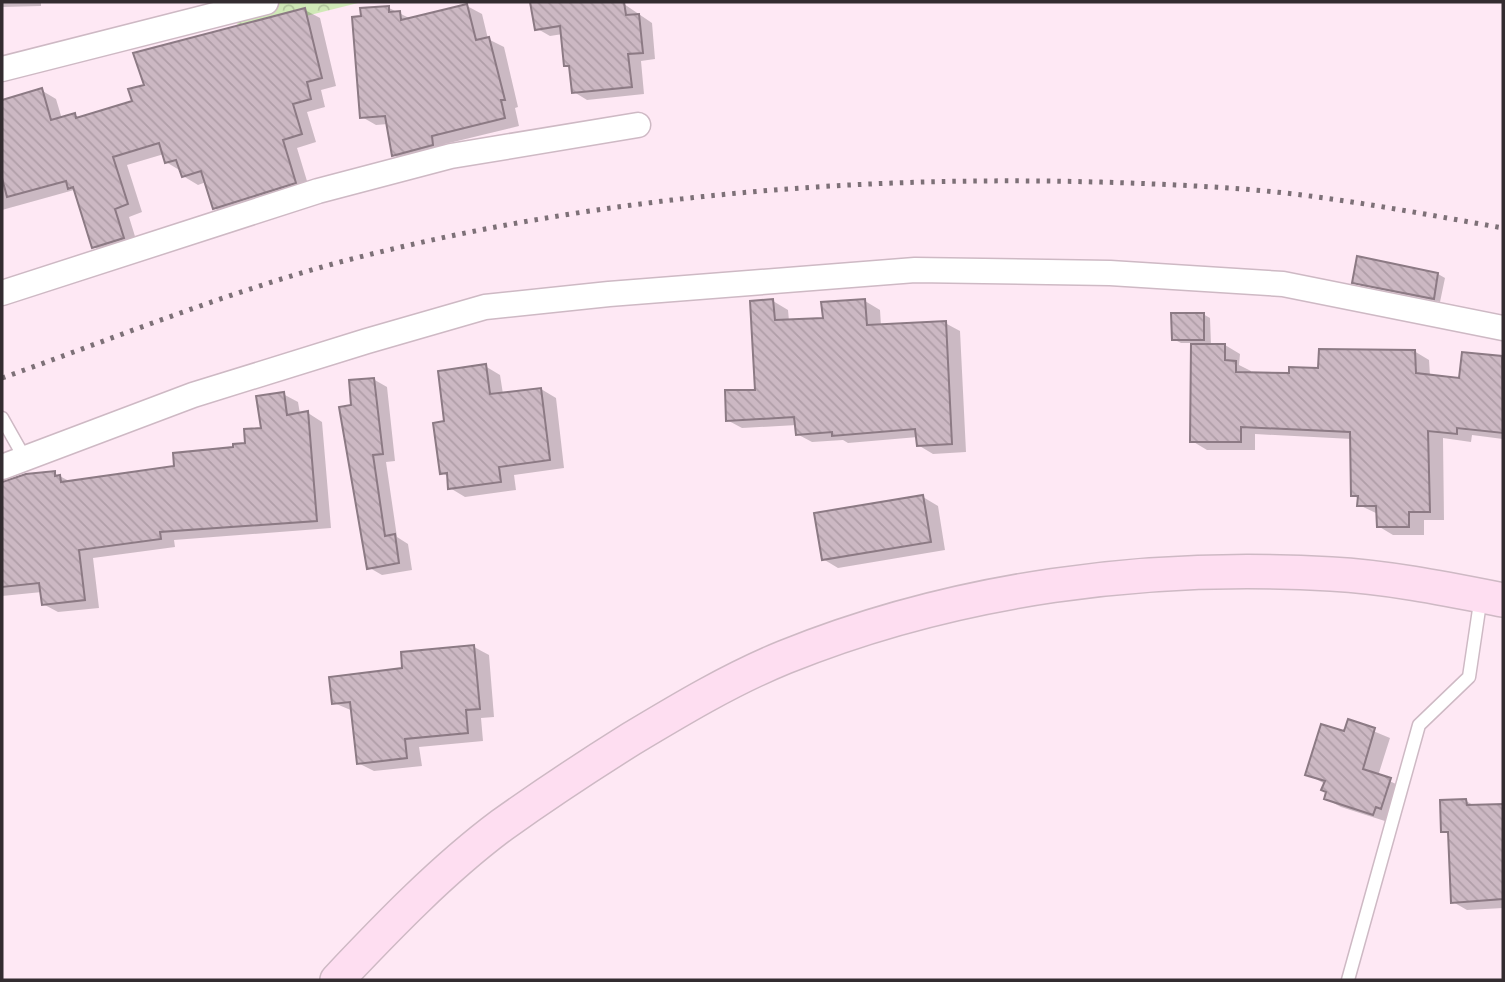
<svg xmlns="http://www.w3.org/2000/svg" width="1505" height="982" font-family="Overpass,sans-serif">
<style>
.park{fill:url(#park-crowns)}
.shadow{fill:#0003}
.building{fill:url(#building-back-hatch);stroke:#8c7a84;stroke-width:2}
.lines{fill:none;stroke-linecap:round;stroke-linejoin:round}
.lane-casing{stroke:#ceb9c4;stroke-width:15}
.street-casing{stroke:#ceb9c4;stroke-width:27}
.secondary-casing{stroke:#ceb9c4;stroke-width:36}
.lane{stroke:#fff;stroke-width:12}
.street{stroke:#fff;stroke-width:24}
.secondary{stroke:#fedef1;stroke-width:33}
.rail{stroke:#7d7077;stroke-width:5;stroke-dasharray:3.5 7;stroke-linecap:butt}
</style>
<defs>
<pattern id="park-crowns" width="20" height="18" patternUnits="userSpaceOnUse" patternTransform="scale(1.75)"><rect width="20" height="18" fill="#d0e9b7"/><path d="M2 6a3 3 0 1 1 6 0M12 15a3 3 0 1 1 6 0" fill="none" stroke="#b3c89e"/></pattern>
<pattern id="building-back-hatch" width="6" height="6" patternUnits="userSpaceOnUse" patternTransform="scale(1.75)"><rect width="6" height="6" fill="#ccb8c3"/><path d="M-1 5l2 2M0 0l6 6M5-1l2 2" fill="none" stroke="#b09ea8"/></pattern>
</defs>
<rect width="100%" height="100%" fill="#fee8f4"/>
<path class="park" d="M236 2H362L238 33Z"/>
<path class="shadow" d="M2 2H41V6L2 7Z
M532 2H593L594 7 624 4 652 23 655 59 641 61 644 94 587 100 574 92 571 68 565 65 563 34 550 36 536 28Z
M467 6 482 14 488 39 504 47 518 107 515 108 519 126 445 144 447 153 408 163 393 155 388 124 376 125 362 117 389 8 411 19Z
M305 10 320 18 336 86 321 90 325 107 307 112 316 142 297 148 310 191 229 217 214 208 206 182 198 185 183 176 181 171 166 162 164 154 127 165 142 212 129 217 138 246 109 256 94 247 74 190 2 210V101L41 90 56 99 62 119 75 115 80 118 134 102 146 86Z
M1359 258 1438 274 1445 278 1440 302 1361 286 1354 282Z
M773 301 788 310 789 321 824 320 865 301 880 310 881 326 945 323 960 331 966 452 933 454 918 445V437L848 443 843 440 812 442 797 434V425L742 428 727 420 757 391Z
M1203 314 1210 318 1211 345H1225L1240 354 1239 365 1251 371V374L1291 375 1414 351 1429 360 1430 376 1461 380 1501 357 1503 439 1472 435 1471 442 1443 438 1444 520H1424V535H1393L1378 526V514L1359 505V499L1353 495 1352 439 1255 434V450H1207L1192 441V343H1181L1173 339Z
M485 366 500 375 503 394 541 389 556 398 564 468 514 475 516 490 465 497 450 488 449 477 442 473 446 422Z
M373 379 387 387 395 461 386 462 397 537 408 544 412 570 382 575 368 567 353 406Z
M283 394 298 402 300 414 308 413 322 422 331 528 174 540 175 547 93 558 99 608 58 612 43 604 42 592 2 596V507L25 503 54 473 69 481 176 468 247 445 263 430Z
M923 497 938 506 945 550 838 568 823 559Z
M474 647 489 655 494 717 481 718 483 741 419 747 422 766 374 771 358 763 353 711 334 703Z
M1349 721 1390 738 1378 776 1405 788 1388 822 1341 807 1326 799 1325 784 1307 774 1345 733Z
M1466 801 1477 807 1503 806V908L1467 910 1453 902 1450 835 1443 831Z"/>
<path class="building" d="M530 2H624L626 15 639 14 643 53 628 54 632 87 572 93 569 66H564L560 26 535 30Z
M467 4 476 40 489 37 505 100H501L505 118 432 136 433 145 392 156 385 116 360 118 352 17 361 16 360 8 389 6V12L400 11 401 20Z
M305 8 322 78 307 82 311 99 293 104 302 134 283 140 296 183 213 209 201 171 182 177 176 160 165 163 159 143 113 157 128 204 115 209 124 238 92 248 73 187 68 189 66 181 7 197 2 178V100L42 88 51 120 75 113 76 118 132 101 128 89 144 85 133 53Z
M1357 256 1438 273 1434 299 1352 283Z
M773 299 775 320 823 318 821 302 865 299 867 325 946 321 952 444 917 446 915 429 832 436V432L796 435 794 417 726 421 725 390H755L750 301Z
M1171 313H1204V340H1172Z
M1191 344H1225V360L1236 361V372L1289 373V367L1318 368 1319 349 1415 350 1416 373 1459 378 1462 352 1502 356 1503 433 1457 428V434L1428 431 1430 512H1409V527H1377L1376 506H1357L1358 496H1351L1350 432 1241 427V442H1190Z
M486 364 490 394 541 388 550 460 499 467 501 482 448 489 447 473 440 474 433 423 444 421 438 371Z
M374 378 383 454 373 455 385 536 395 534 399 563 367 569 339 407 351 405 349 380Z
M284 392 287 415 308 411 317 521 160 532 161 539 79 550 85 600 42 605 39 583 2 587V482L26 474 55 471V476L60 475 61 482 174 466 173 453 233 447V444L245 443 244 429 261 428 256 396Z
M923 495 931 542 822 560 814 513Z
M474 645 480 709 466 710 468 733 405 739 407 758 357 764 350 702 332 704 329 677 402 668 401 652Z
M1348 719 1375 728 1363 769 1391 778 1381 809 1376 807 1373 815 1324 799 1326 792 1321 790 1325 781 1305 775 1321 724 1344 731Z
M1466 799 1467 805 1503 804V899L1451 903 1448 832H1441L1440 800Z"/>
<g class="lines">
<defs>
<path id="lane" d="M2 418 24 457
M1348 980 1419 725 1469 677 1481 596"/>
<path id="street" d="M2 69 266 2
M2 293 318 191 451 156 638 125
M2 467 193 395 367 341 485 307 609 294 915 270 1110 273 1283 284 1503 328"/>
<path id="secondary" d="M337 980C388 926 443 869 502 825 544 795 588 766 631 739 681 709 731 679 785 657 956 588 1147 563 1331 574 1388 577 1447 589 1503 600"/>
</defs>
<use href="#lane" class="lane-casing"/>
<use href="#street" class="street-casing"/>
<use href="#secondary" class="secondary-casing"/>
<use href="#lane" class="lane"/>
<use href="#street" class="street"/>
<use href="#secondary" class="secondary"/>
<path class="rail" d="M2 378C115 338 227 292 344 261 633 186 932 169 1229 188 1321 194 1413 212 1503 228"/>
</g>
<rect width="1505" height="982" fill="none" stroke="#332c30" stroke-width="7"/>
</svg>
